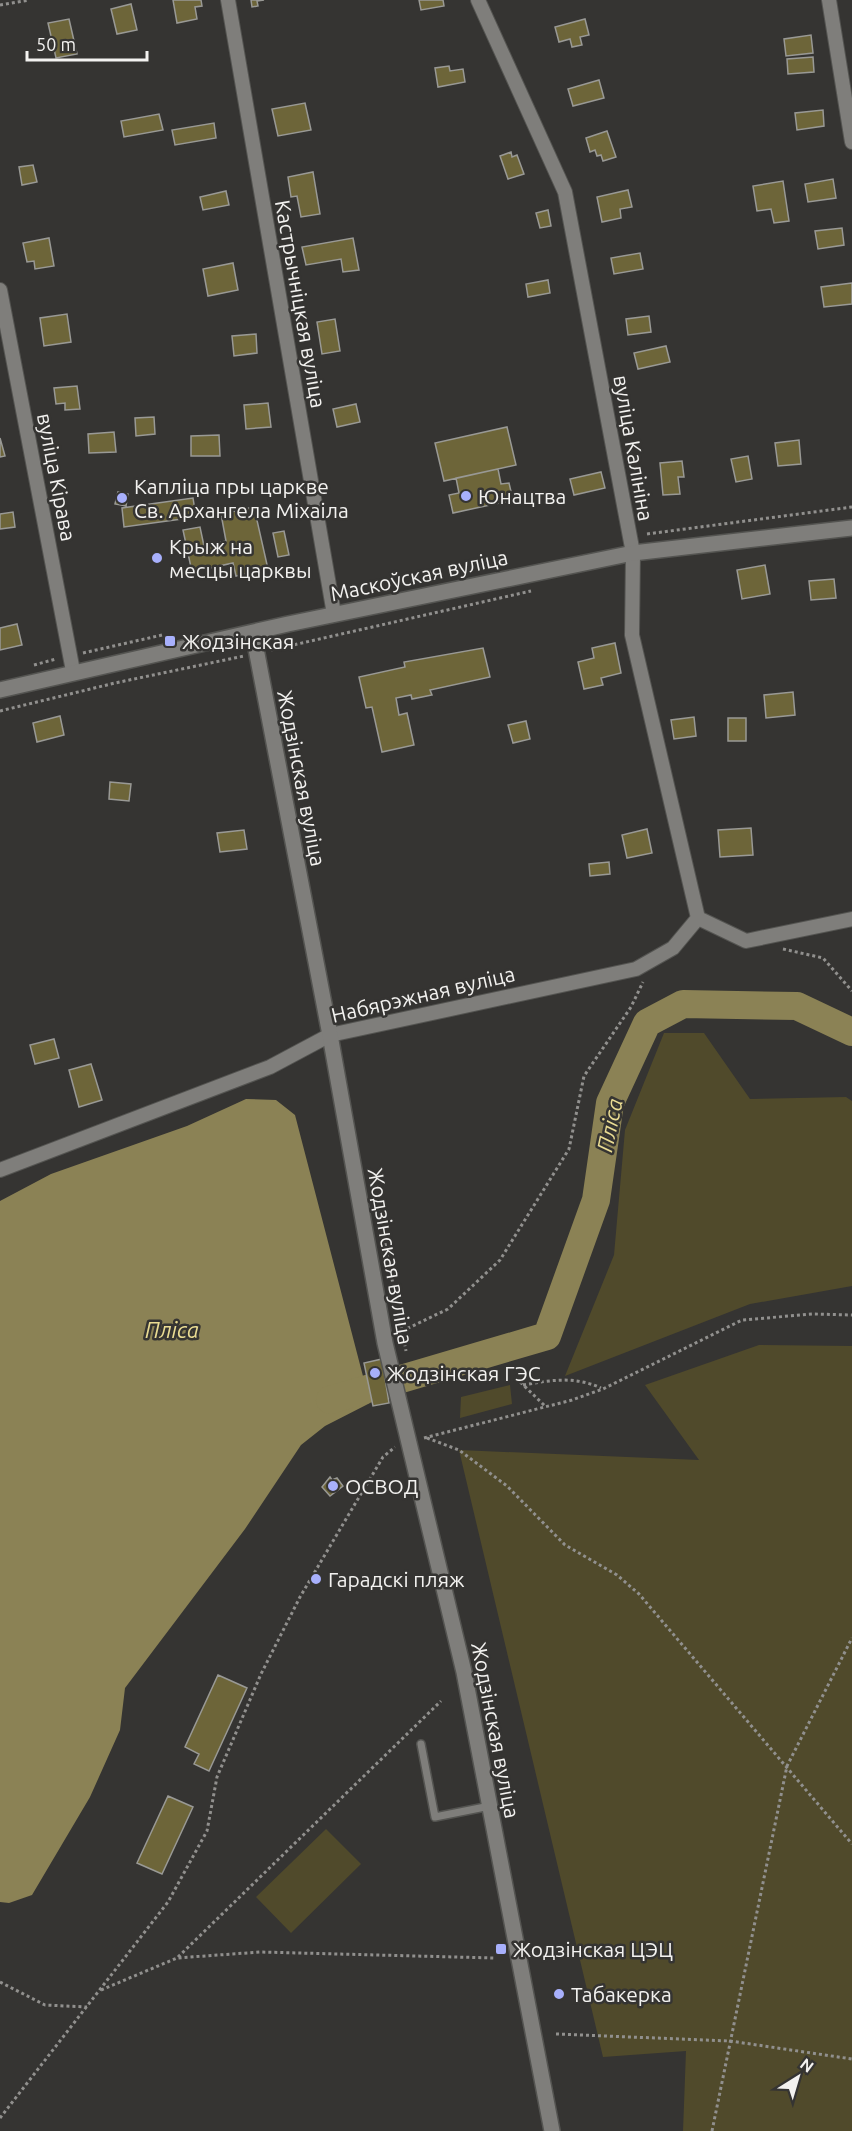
<svg xmlns="http://www.w3.org/2000/svg" width="852" height="2131" font-family="Ubuntu,sans-serif">
<style>
.green{fill:#504a2b}
.water{fill:#8b8255}
.lines{fill:none;stroke-linecap:round;stroke-linejoin:round}
.river{stroke:#8b8255;stroke-width:28}
.building{fill:#6d6539;stroke:#999995;stroke-width:1.5}
.lane-casing{stroke:#545451;stroke-width:10}
.street-casing{stroke:#545451;stroke-width:16}
.secondary-casing{stroke:#545451;stroke-width:18}
.path{stroke:#91908e;stroke-width:3;stroke-dasharray:3 3;stroke-linecap:butt}
.lane{stroke:#7f7e7b;stroke-width:7}
.street{stroke:#7f7e7b;stroke-width:14}
.secondary{stroke:#7f7e7b;stroke-width:15}
.poi-dot{fill:#a8b0fc;stroke:#353432;stroke-width:2}
.labels{text-anchor:middle;dominant-baseline:central;stroke-width:5;stroke-linejoin:round;paint-order:stroke}
.street-label{font-size:21px;fill:#f3f2f0;stroke:#353432}
.poi-label{font-size:21px;fill:#f3f2f0;stroke:#353432;text-anchor:start}
.water-label{font-size:22px;font-style:italic;fill:#eadc93;stroke:#353432}
</style>
<rect width="100%" height="100%" fill="#353432"/>
<path class="green" d="M664 1033H704L750 1099 846 1097 852 1101V1286L750 1304 565 1376 614 1255 625 1130Z
M759 1345 852 1346V2131H683L686 2051 603 2057 459 1450 699 1460 645 1385Z
M510 1385 512 1404 460 1418 461 1397Z
M326 1829 361 1864 291 1933 256 1897Z"/>
<path class="water" d="M246 1099 276 1100 295 1115 370 1403 325 1426 301 1445 245 1529 125 1688 120 1730 90 1797 32 1895 9 1903 0 1902V1201L51 1174 187 1126Z"/>
<g class="lines">
<path class="river" d="M330 1400 547 1336 596 1200 610 1103 647 1023 683 1004 797 1006 852 1032"/>
</g>
<path class="building" d="M173 0H201L202 6 195 7 197 19 177 23Z
M251 0H264L257 1 258 6 252 7Z
M419 0H443L444 6 421 10Z
M131 4 137 30 117 34 111 9Z
M69 19 77 54 56 58 48 23Z
M585 19 589 35 580 37 582 45 572 47 570 39 559 42 555 27Z
M811 35 813 53 786 56 784 39Z
M813 57 814 72 788 74 787 59Z
M449 66 450 71 463 69 465 82 438 87 435 68Z
M599 80 604 98 573 106 568 89Z
M305 103 311 130 278 136 272 109Z
M823 110 824 126 797 130 795 113Z
M159 114 163 130 124 137 121 121Z
M214 123 216 138 175 145 172 130Z
M607 131 616 157 603 161 601 155 597 156 595 150 590 152 586 138Z
M511 152 512 157 517 155 524 174 508 179 500 156Z
M33 165 37 182 22 185 19 167Z
M313 172 320 214 301 217 297 196 291 197 288 177Z
M833 179 836 198 808 202 805 184Z
M783 181 789 221 774 223 771 209 757 211 753 186Z
M628 190 632 207 620 209 621 218 602 222 597 197Z
M226 191 229 205 203 210 200 197Z
M548 210 551 226 540 228 536 213Z
M842 228 844 245 818 249 815 231Z
M49 238 54 266 35 269 34 261 27 262 23 243Z
M353 238 359 270 343 272 341 259 306 265 302 247Z
M640 253 643 269 614 274 611 258Z
M233 263 238 290 208 296 203 269Z
M548 280 550 293 528 297 526 284Z
M852 283V304L824 307 821 287Z
M67 314 71 342 44 346 40 318Z
M649 316 651 332 628 335 626 319Z
M335 319 340 351 322 354 317 322Z
M256 334 257 353 234 356 232 336Z
M666 346 670 362 638 369 634 353Z
M77 386 80 409 65 410V403L56 404 54 388Z
M268 403 271 427 246 429 244 405Z
M356 404 360 422 337 427 333 409Z
M154 417 155 434 136 436 135 418Z
M507 427 516 465 444 481 435 443Z
M114 432 116 452 89 453 88 434Z
M219 435 220 456H191V436Z
M0 438 5 456 0 457Z
M799 440 801 464 778 466 775 443Z
M748 456 752 479 736 482 731 459Z
M682 461 684 477H678L680 494 663 495 660 463Z
M498 469 501 484 509 483 513 500 453 513 449 495 459 493 456 478Z
M601 472 605 488 574 495 570 479Z
M118 492 128 494 126 506 115 504Z
M193 498 196 517 124 527 122 508Z
M254 507 268 569 236 576 233 563 192 572 183 530 200 527 204 546 226 541 221 514Z
M13 512 15 527 0 529V514Z
M284 531 289 555 278 557 273 533Z
M765 565 770 594 742 599 737 570Z
M834 579 836 598 811 600 809 581Z
M17 624 22 645 0 650V628Z
M615 643 621 673 601 678 603 685 584 689 578 662 594 658 592 648Z
M483 648 490 677 430 690 432 695 412 699 411 695 396 698 399 715 407 713 414 745 382 752 372 707 366 708 359 677 405 667 404 662Z
M793 692 795 715 766 718 764 695Z
M60 716 64 735 37 742 33 723Z
M694 717 696 736 674 739 671 720Z
M728 718H746V741H728Z
M526 721 530 739 513 743 508 725Z
M110 782 131 784 129 801 109 799Z
M751 828 753 855 720 857 718 830Z
M647 829 652 853 627 858 622 835Z
M244 830 247 849 220 852 217 833Z
M609 862 610 874 590 876 589 864Z
M54 1039 59 1058 35 1064 30 1045Z
M91 1064 102 1100 79 1107 69 1070Z
M382 1359 389 1403 373 1406 364 1363Z
M330 1477 332 1480 337 1478 343 1486 330 1496 322 1487Z
M218 1675 247 1688 209 1771 194 1764 199 1754 185 1747Z
M168 1796 193 1807 162 1874 137 1863Z"/>
<g class="lines">
<defs>
<path id="lane" d="M421 1744 435 1817 490 1806"/>
<path id="street" d="M228 0 334 614
M478 0 565 192 633 553 632 635 698 918
M829 0 852 142
M0 290 73 671
M0 1170 270 1067 330 1035 636 969 673 948 698 918 746 941 852 919"/>
<path id="secondary" d="M253 633 330 1035 385 1343 464 1672 552 2131
M0 690 288 624 633 553 852 528"/>
</defs>
<use href="#lane" class="lane-casing"/>
<use href="#street" class="street-casing"/>
<use href="#secondary" class="secondary-casing"/>
<path class="path" d="M0 5 29 0
M647 534 852 507
M271 650 531 591
M83 653 162 635
M34 665 56 659
M0 711 115 683 244 656
M783 949 823 958 852 991
M377 1202 406 1351
M402 1331 448 1309 500 1260 569 1149 584 1076 631 1007 643 982
M516 1378 545 1406
M523 1385C551 1380 575 1376 601 1388
M424 1438 572 1400 603 1389 742 1320 813 1314 852 1315
M427 1438 459 1450 507 1486 565 1545 617 1575 639 1594 852 1844
M178 1957 441 1701
M0 1982 45 2005 87 2007
M101 1990 177 1958 260 1952 494 1958
M556 2034 730 2041 852 2059
M0 2118 168 1902 207 1831 217 1777 261 1674 300 1597 349 1514 383 1457 395 1447
M712 2131 787 1766 852 1638"/>
<use href="#lane" class="lane"/>
<use href="#street" class="street"/>
<use href="#secondary" class="secondary"/>
</g>
<g class="poi-dot">
<circle cx="466" cy="496" r="6"/>
<circle cx="122" cy="498" r="6"/>
<circle cx="157" cy="558" r="6"/>
<rect x="164" y="635" width="12" height="12" rx="3"/>
<circle cx="375" cy="1373" r="6"/>
<circle cx="333" cy="1486" r="6"/>
<circle cx="316" cy="1579" r="6"/>
<rect x="495" y="1943" width="12" height="12" rx="3"/>
<circle cx="559" cy="1994" r="6"/>
</g>
<g class="labels">
<g class="street-label">
<text transform="translate(301 304) rotate(80)">Кастрычніцкая вуліца</text>
<text transform="translate(634 448) rotate(80)">вуліца Калініна</text>
<text transform="translate(57 477) rotate(79)">вуліца Кірава</text>
<text transform="translate(419 575) rotate(-12)">Маскоўская вуліца</text>
<text transform="translate(302 778) rotate(79)">Жодзінская вуліца</text>
<text transform="translate(423 994) rotate(-13)">Набярэжная вуліца</text>
<text transform="translate(391 1256) rotate(80)">Жодзінская вуліца</text>
<text transform="translate(496 1730) rotate(79)">Жодзінская вуліца</text>
</g>
<g class="poi-label">
<text x="134" y="486">Капліца пры царкве<tspan x="134" dy="24">Св. Архангела Міхаіла</tspan></text>
<text x="478" y="496">Юнацтва</text>
<text x="169" y="546">Крыж на<tspan x="169" dy="24">месцы царквы</tspan></text>
<text x="182" y="641">Жодзінская</text>
<text x="387" y="1373">Жодзінская ГЭС</text>
<text x="345" y="1486">ОСВОД</text>
<text x="328" y="1579">Гарадскі пляж</text>
<text x="513" y="1949">Жодзінская ЦЭЦ</text>
<text x="571" y="1994">Табакерка</text>
</g>
<g class="water-label">
<text transform="translate(609 1125) rotate(-78)">Пліса</text>
<text x="172" y="1329">Пліса</text>
</g>
</g>
<g transform="translate(798 2077) rotate(37)" stroke="#353432" stroke-width="4.5" paint-order="stroke">
<path d="M0-4.5L10 22L0 15L-10 22Z" fill="#f3f2f0"/>
<text y="-9" font-size="16" font-weight="bold" text-anchor="middle" fill="#f3f2f0">N</text>
</g>
<path d="M27 51v9h120v-9" fill="none" stroke="#f3f2f0" stroke-width="3"/>
<text x="36" y="51" font-size="18" fill="#f3f2f0" stroke="#353432" stroke-width="4.5" paint-order="stroke">50 m</text>
</svg>
